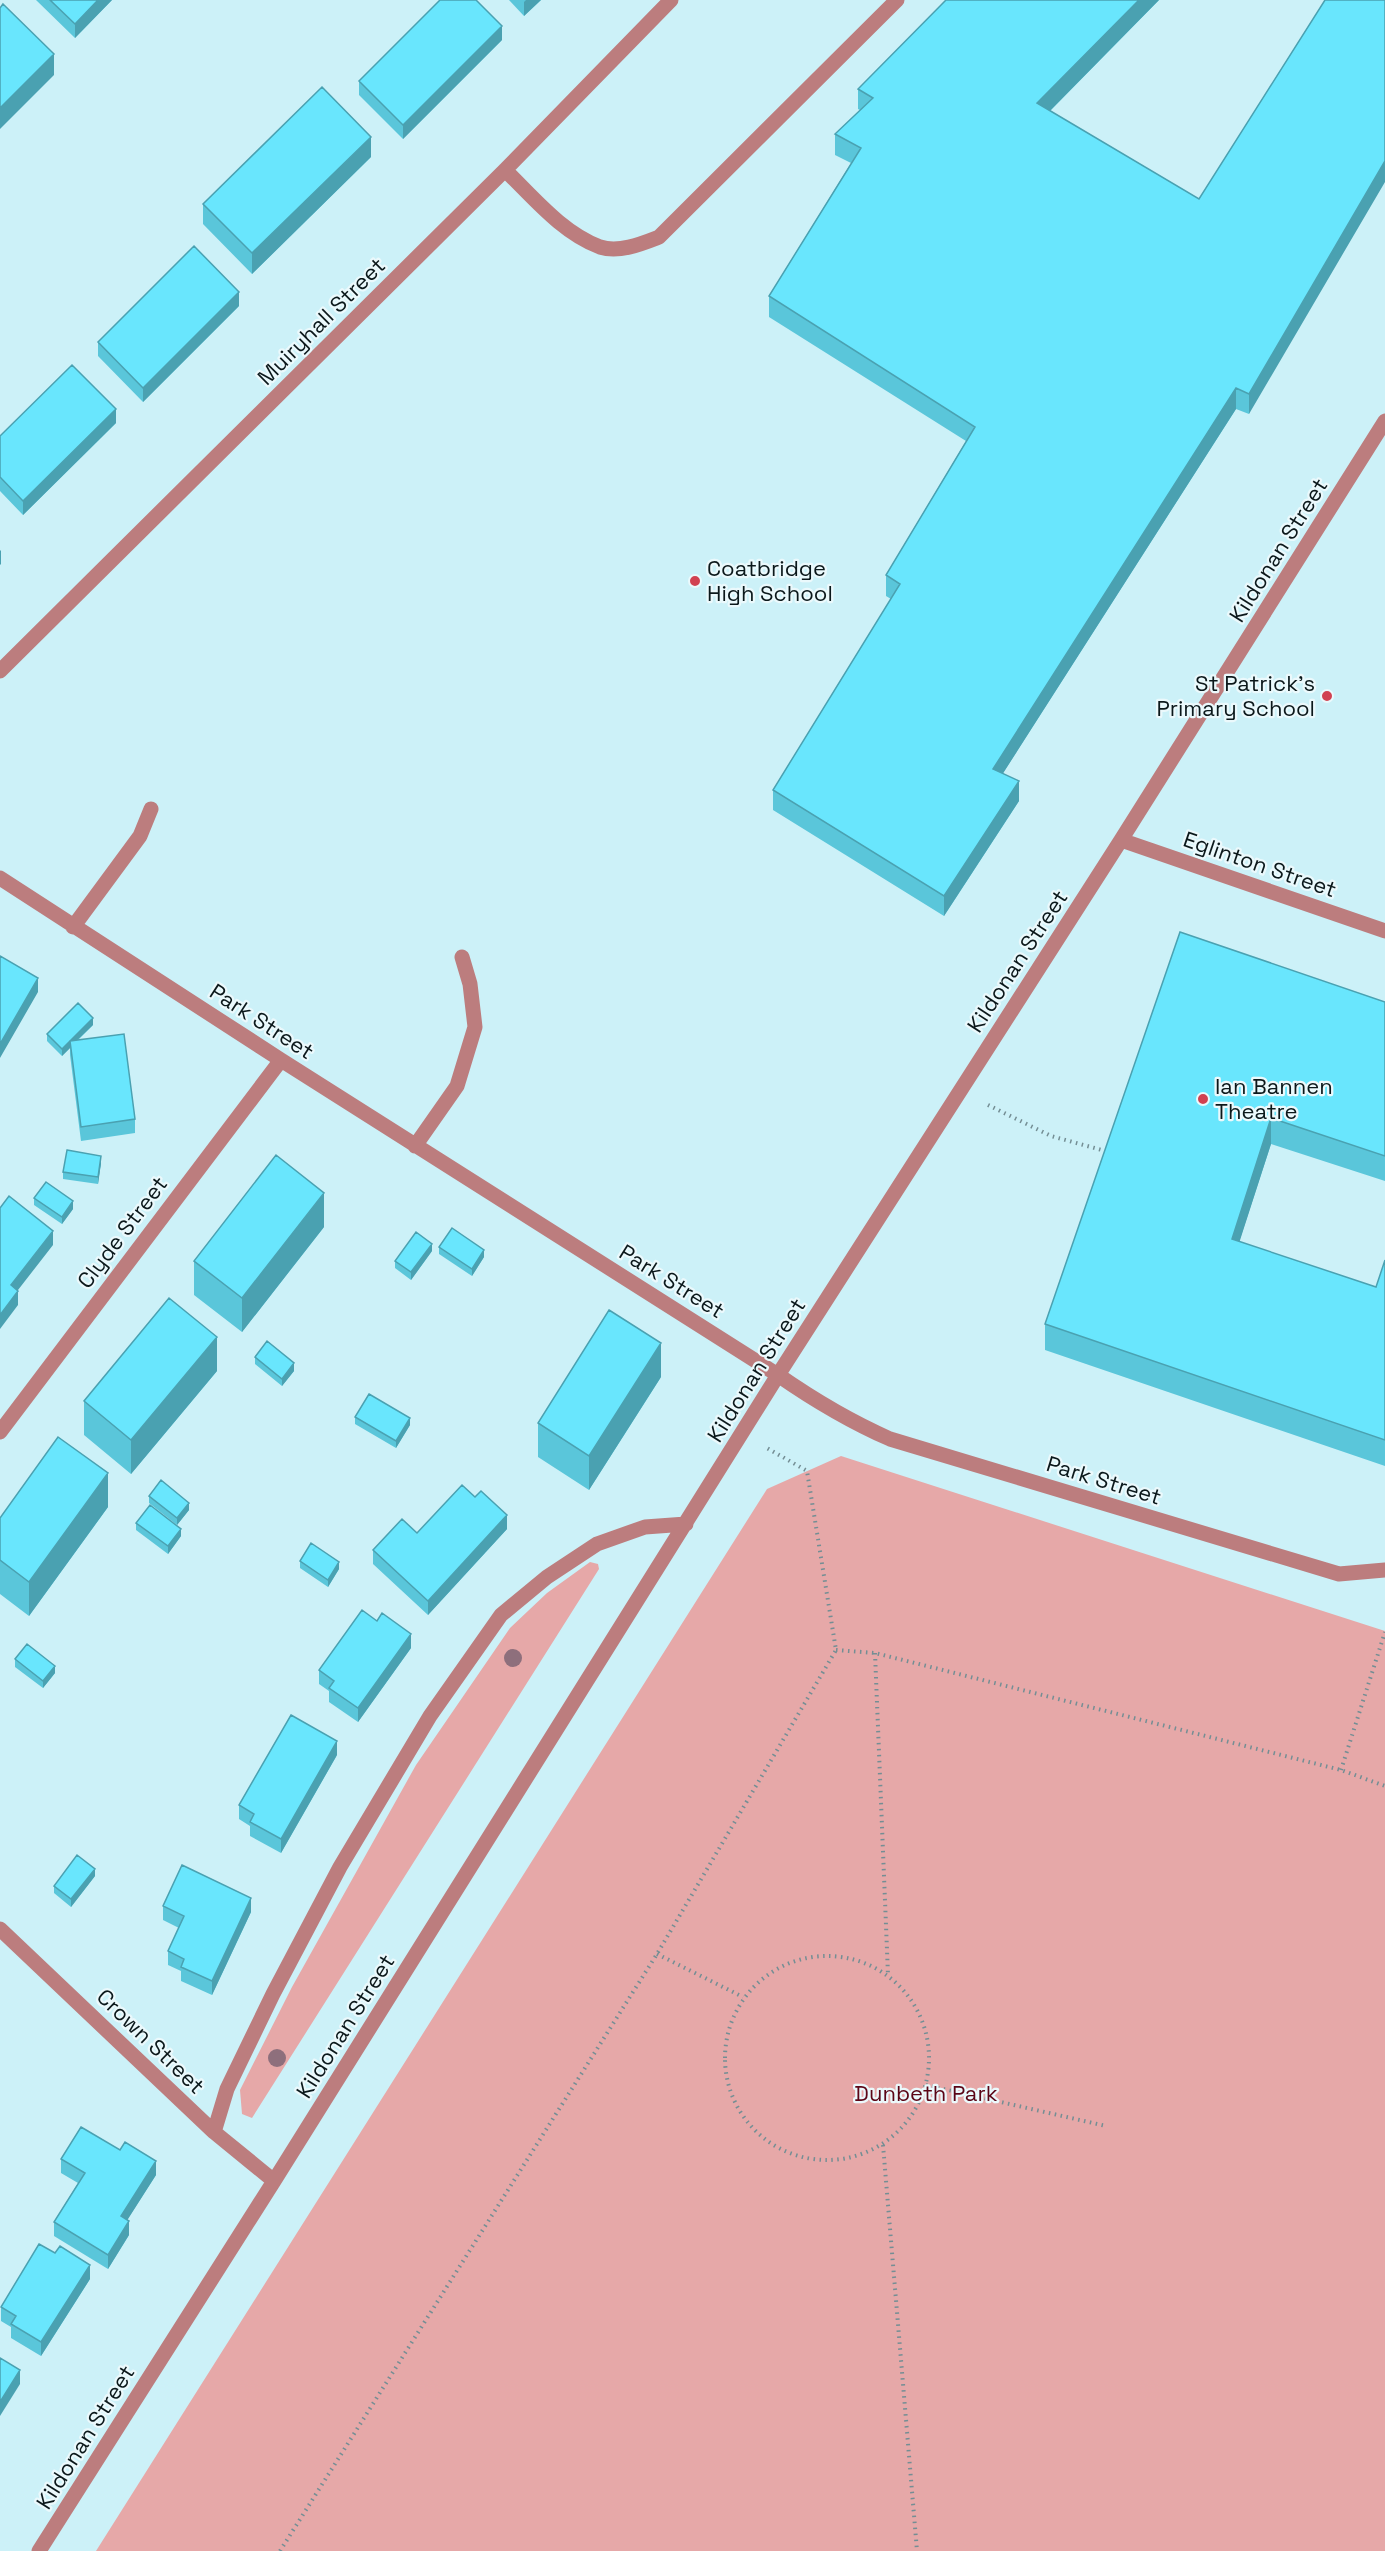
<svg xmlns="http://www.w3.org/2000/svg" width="1385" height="2551" font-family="'Space Grotesk',sans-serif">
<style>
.green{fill:#e6a8a8}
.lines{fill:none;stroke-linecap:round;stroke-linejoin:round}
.path{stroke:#748e94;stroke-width:4;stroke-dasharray:1.5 4.5;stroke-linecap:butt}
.minor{stroke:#bc7d7e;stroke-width:15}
.tree{fill:#8e6f7c}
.wall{fill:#5ac6da}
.shaded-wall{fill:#4aa1b1}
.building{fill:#69e6fd;stroke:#4aa1b1;stroke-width:1.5}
.poi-dot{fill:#d14151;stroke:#ebf9fc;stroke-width:2}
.labels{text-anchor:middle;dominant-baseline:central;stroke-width:4.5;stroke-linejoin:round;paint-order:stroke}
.street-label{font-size:22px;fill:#0b181b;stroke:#ebf9fc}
.poi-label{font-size:22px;fill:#0b181b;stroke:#ebf9fc;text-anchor:start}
.park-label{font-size:22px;fill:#5b0516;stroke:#ebf9fc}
</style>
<rect width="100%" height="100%" fill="#ccf1f8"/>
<path class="green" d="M841 1456 1385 1631V2551H96L767 1489Z
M590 1562 598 1564 599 1569 252 2118 242 2114 240 2090 292 1987 416 1765 510 1628 547 1593Z"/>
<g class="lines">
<path class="path" d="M988 1105 1051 1136 1109 1152
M836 1650 875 1653 1341 1770 1385 1786
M875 1653 888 1975
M1341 1770 1385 1632
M657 1954 743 1997
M725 2058a102 102 0 1 1 204 0a102 102 0 1 1-204 0Z
M926 2085 1106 2126
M883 2145 917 2551
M280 2551 657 1954 836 1650 807 1471 767 1448"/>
<path class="minor" d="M505 170C533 197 562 233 600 247 619 253 641 244 659 237L897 0
M0 671 505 170 671 0
M1121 840 1385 931
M0 878 281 1060 778 1375C814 1400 849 1421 890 1439L1339 1574 1385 1570
M73 927 140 836 151 809
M415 1146 457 1086 475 1027 470 984 462 957
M0 1432 281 1060
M0 1929 214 2132 274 2181
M214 2132 227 2089 273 1994 340 1867 430 1716 501 1615 547 1577 597 1544 645 1527 686 1524
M39 2551 274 2181 778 1375 1121 840 1385 421"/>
</g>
<g class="tree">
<circle cx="513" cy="1658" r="9"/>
<circle cx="277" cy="2058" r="9"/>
</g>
<path class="wall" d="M36 0H112L75 38Z
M509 0H541L524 16Z
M946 0H1159L1050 111 1199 199 1325 0 1249 414 1236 409 1003 773 1019 801 944 916 773 810V790L891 599 886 596V575L966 441 769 317V296L851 163 835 155V134L860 110 858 109V89Z
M502 40 403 139 359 95V81Z
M371 157 252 274 203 224V204Z
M239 306 143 402 98 356V342Z
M116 423 23 515 0 491V436Z
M1385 1002V1181L1271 1144 1239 1242 1376 1287 1385 1260V1466L1045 1350V1324Z
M93 1025 78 1040 135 1119V1133L81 1141 70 1055V1048L62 1056 47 1041V1034Z
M101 1163 98 1184 63 1179V1172Z
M34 1198 73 1209 62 1224 34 1205Z
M324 1227 242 1332 194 1295V1261Z
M439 1247 484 1257 472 1276 439 1254Z
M432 1251 411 1280 395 1268V1261Z
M255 1357 294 1371 282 1386 255 1364Z
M217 1371 131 1474 84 1435V1401Z
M661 1377 589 1490 538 1457V1423Z
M355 1417 410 1425 396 1448 355 1424Z
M149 1496 189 1510 177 1525 149 1503Z
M475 1497 507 1529 428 1615 373 1564V1550L417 1533Z
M108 1507 29 1616 0 1594V1518Z
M136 1523 181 1536 168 1554 136 1530Z
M300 1561 339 1569 328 1587 300 1568Z
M411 1648 358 1722 329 1702V1691L319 1684V1670Z
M15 1659 55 1673 43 1688 15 1667Z
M337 1755 281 1853 250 1836V1826L239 1819V1805Z
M95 1876 71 1907 54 1893V1886Z
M163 1906 251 1912 212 1995 181 1981V1971L168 1965V1951L179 1928 163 1920Z
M61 2159 156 2175 127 2220 129 2235 108 2269 54 2236V2222L78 2183 61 2173Z
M90 2279 41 2356 11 2338V2327L1 2321V2307Z"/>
<path class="shaded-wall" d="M98 0H112L75 38V24Z
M526 0H541L524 16V2Z
M1139 0H1159L1037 124V103Z
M502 26V40L403 139V125Z
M54 54V75L0 129V108Z
M371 137V157L252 274V253Z
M1385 161V182L1249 414V394Z
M239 292V306L143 402V388Z
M1236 388V409L993 789V769Z
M116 409V423L23 515V501Z
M1 550V564L0 565V551Z
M1019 781V801L944 916V896Z
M38 978V992L0 1058V1044Z
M93 1018V1025L70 1047V1041V1048L62 1056V1049Z
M1271 1118V1144L1232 1265V1239Z
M101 1156V1163L98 1184V1177Z
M324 1193V1227L242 1332V1298Z
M73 1201V1209L62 1224V1217Z
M53 1231V1245L11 1299V1285Z
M432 1244V1251L411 1280V1272Z
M484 1250V1257L472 1276V1269Z
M18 1291V1305L0 1329V1315Z
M217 1337V1371L131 1474V1440Z
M661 1343V1377L589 1490V1456Z
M294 1363V1371L282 1386V1379Z
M410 1418V1425L396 1448V1441Z
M108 1473V1507L29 1616V1582Z
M189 1503V1510L177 1525V1518Z
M507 1515V1529L428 1615V1601Z
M181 1529V1536L168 1554V1546Z
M339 1562V1569L328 1587V1580Z
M411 1634V1648L358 1722V1708Z
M55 1666V1673L43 1688V1681Z
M337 1741V1755L281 1853V1839Z
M95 1869V1876L71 1907V1899Z
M251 1898V1912L212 1995V1981Z
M156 2161V2175L121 2230V2216Z
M129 2221V2235L108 2269V2255Z
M90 2265V2279L41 2356V2342Z
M20 2370V2384L0 2416V2402Z"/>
<path class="building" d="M50 0H98L75 24Z
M440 0H476L502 26 403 125 359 81Z
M946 0H1139L1037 103 1199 199 1325 0H1385V161L1249 394 1236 388 993 769 1019 781 944 896 773 790 900 584 886 575 975 427 769 296 861 148 835 134 873 98 858 89Z
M3 4 54 54 0 108V8Z
M322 87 371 137 252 253 203 204Z
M194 246 239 292 143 388 98 342Z
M72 365 116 409 23 501 0 477V436Z
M1180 932 1385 1002V1156L1271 1118 1232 1239 1376 1287 1385 1260V1440L1045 1324Z
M0 956 38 978 0 1044Z
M78 1003 93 1018 62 1049 47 1034Z
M124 1034 135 1119 81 1127 70 1041Z
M67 1150 101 1156 98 1177 63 1172Z
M276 1155 324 1193 242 1298 194 1261Z
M46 1182 73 1201 62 1217 34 1198Z
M9 1196 53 1231 11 1285 18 1291 0 1315V1208Z
M452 1228 484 1250 472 1269 439 1247Z
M416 1232 432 1244 411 1272 395 1261Z
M169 1298 217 1337 131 1440 84 1401Z
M609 1310 661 1343 589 1456 538 1423Z
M267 1341 294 1363 282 1379 255 1357Z
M369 1394 410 1418 396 1441 355 1417Z
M58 1437 108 1473 29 1582 0 1560V1518Z
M161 1480 189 1503 177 1518 149 1496Z
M462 1485 475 1497 481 1491 507 1515 428 1601 373 1550 402 1519 417 1533Z
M150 1505 181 1529 168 1546 136 1523Z
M311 1543 339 1562 328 1580 300 1561Z
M362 1610 377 1621 382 1613 411 1634 358 1708 329 1688 334 1681 319 1670Z
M27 1644 55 1666 43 1681 15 1659Z
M291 1715 337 1741 281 1839 250 1822 254 1814 239 1805Z
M77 1855 95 1869 71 1899 54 1886Z
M182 1865 251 1898 212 1981 181 1967 184 1959 168 1951 184 1916 163 1906Z
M81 2127 120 2150 125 2142 156 2161 121 2216 129 2221 108 2255 54 2222 85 2173 61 2159Z
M39 2244 55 2253 60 2246 90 2265 41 2342 11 2324 16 2316 1 2307Z
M0 2358 20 2370 0 2402Z"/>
<g class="poi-dot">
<circle cx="695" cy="581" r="6"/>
<circle cx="1327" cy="696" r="6"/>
<circle cx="1203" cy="1099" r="6"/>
</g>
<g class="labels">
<g class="street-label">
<text transform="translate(321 321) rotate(-45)">Muiryhall Street</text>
<text transform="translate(1278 550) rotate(-58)">Kildonan Street</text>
<text transform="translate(1260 864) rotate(19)">Eglinton Street</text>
<text transform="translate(1017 961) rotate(-57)">Kildonan Street</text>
<text transform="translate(262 1021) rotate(33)">Park Street</text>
<text transform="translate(122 1232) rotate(-53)">Clyde Street</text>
<text transform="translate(672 1281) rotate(32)">Park Street</text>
<text transform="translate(756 1370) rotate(-58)">Kildonan Street</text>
<text transform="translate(1104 1480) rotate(17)">Park Street</text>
<text transform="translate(345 2026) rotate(-58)">Kildonan Street</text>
<text transform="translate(151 2041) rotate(44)">Crown Street</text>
<text transform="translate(85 2437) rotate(-58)">Kildonan Street</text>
</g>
<g class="poi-label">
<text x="707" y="568">Coatbridge<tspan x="707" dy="25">High School</tspan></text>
<text x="1315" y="683" text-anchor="end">St Patrick's<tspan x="1315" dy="25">Primary School</tspan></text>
<text x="1215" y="1086">Ian Bannen<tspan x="1215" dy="25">Theatre</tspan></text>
</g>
<g class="park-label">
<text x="926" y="2093">Dunbeth Park</text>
</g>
</g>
</svg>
